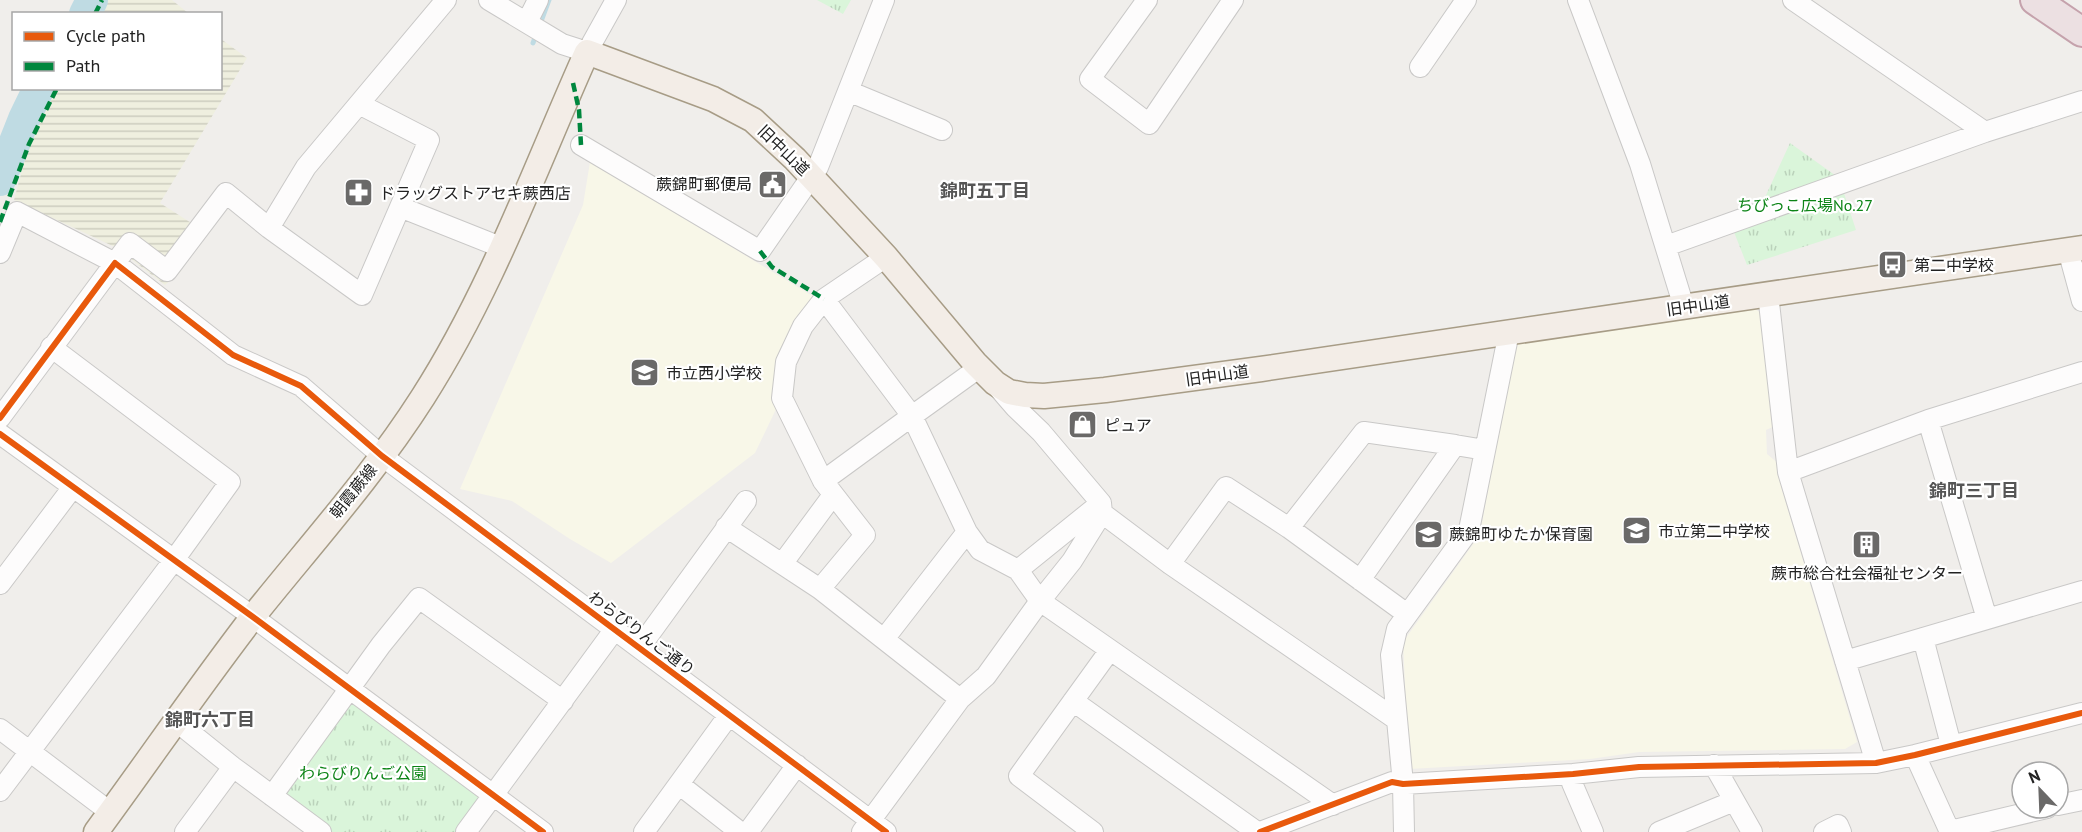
<svg xmlns="http://www.w3.org/2000/svg" width="2082" height="832" font-family="'PT Sans','Noto Sans JP',sans-serif">
<style>
.education{fill:#f8f7e8}
.farmland{fill:url(#farmland-rules)}
.park{fill:url(#park-tufts)}
.lines{fill:none;stroke-linecap:round;stroke-linejoin:round}
.stream{stroke:#bfdbe3;stroke-width:5}
.river{stroke:#bfdbe3;stroke-width:32}
.minor-casing{stroke:#c9c8c7;stroke-width:22}
.major-casing{stroke:#a79c86;stroke-width:27}
.highway-casing{stroke:#c5a2ac;stroke-width:32}
.minor{stroke:#fdfcfc;stroke-width:20}
.major{stroke:#f3ede7;stroke-width:24}
.highway{stroke:#ece0e2;stroke-width:28}
.quiet{stroke:#00873e;stroke-width:4.5;stroke-dasharray:9 4.5;stroke-linecap:butt}
.cycleway-casing{stroke:#fff;stroke-width:10}
.cycleway{stroke:#e8590c;stroke-width:6}
.labels{text-anchor:middle;dominant-baseline:central;stroke-width:4.5;stroke-linejoin:round;paint-order:stroke}
.street-label{font-size:16px;fill:#222;stroke:#fff}
.poi-label{font-size:16px;fill:#222;stroke:#fff;text-anchor:start}
.park-label{font-size:16px;fill:#0c8416;stroke:#fff}
.neighbourhood-label{font-size:18px;font-weight:bold;fill:#555;stroke:#fff}
</style>
<defs>
<pattern id="farmland-rules" width="6" height="5" patternUnits="userSpaceOnUse" patternTransform="scale(1.5)"><rect width="6" height="5" fill="#efefdf"/><path d="M0 2.5h6" fill="none" stroke="#cdcdbf"/></pattern>
<pattern id="park-tufts" width="24" height="20" patternUnits="userSpaceOnUse" patternTransform="scale(1.5)"><rect width="24" height="20" fill="#daf5da"/><path d="M3 7l-1-3M5 7V3M7 7l1-3M15 17l-1-3M17 17v-4M19 17l1-3" fill="none" stroke="#bbd2bb"/></pattern>
</defs>
<rect width="100%" height="100%" fill="#f0eeeb"/>
<path class="education" d="M590 162 816 298 778 405 755 453 611 563 570 539 512 501 460 489 583 205Z
M1752 308 1762 313 1775 426 1766 430 1767 454 1779 464 1782 490 1857 742 1845 749 1639 752 1590 759 1409 769 1403 642 1476 540 1482 523 1514 344Z"/>
<path class="farmland" d="M102 0H172L188 13H95Z
M221 39 247 58 160 203 196 226 181 271 165 285 117 248 14 200 29 144 57 89 220 88Z"/>
<path class="park" d="M817 0H851L843 14Z
M1790 143 1839 178 1856 230 1747 265 1732 227 1756 217Z
M349 689 493 797 466 832H321L272 796Z"/>
<g class="lines">
<path class="stream" d="M533 43 549 0"/>
<path class="river" d="M85 14 92 0
M0 180 24 119 39 88"/>
<defs>
<path id="minor" d="M489 0 562 44 587 52 616 0
M1147 0 1090 79 1149 124 1233 0
M1578 0 1640 164 1684 307
M1793 0 1985 132
M527 22 538 0
M1420 67 1466 0
M848 91 942 130
M581 145 760 251 818 167 884 0
M400 207 503 248
M269 228 306 167 446 0
M1666 246 1985 132 2082 101
M2068 250 2082 301
M0 253 17 212 115 263 130 243 167 271 226 193 269 228 362 295 429 140 359 104
M1768 294 1788 472 1876 763
M996 385 1015 407 1041 432 1101 503 1102 513 1072 561 1040 601 1018 570
M0 418 115 263 233 355 301 386 382 456 886 832
M1928 420 1987 619
M0 434 253 617 543 832
M1788 472 1928 420 2082 372
M823 481 912 416 824 299
M1102 513 1170 564 1397 720
M726 527 820 589 960 699
M1289 528 1364 432 1455 445
M967 532 912 416 980 367
M782 564 833 495
M1170 564 1226 487 1289 528 1407 614
M1360 580 1455 445 1485 450
M0 584 73 487
M820 589 865 535 823 481 782 398 786 362 803 326 824 299 886 257
M1923 638 1951 745
M884 639 967 532 980 550 1018 570 1101 503
M640 647 746 501
M1845 661 2082 591
M1073 701 1257 832
M177 722 233 767 321 832
M0 729 110 812
M1915 755 1950 832
M1714 765 1752 832
M1573 774 1572 783 1593 832
M680 785 740 832
M0 791 174 560 230 482 51 347
M272 796 381 645 419 598 563 701
M2058 805 2082 800
M1950 831 2047 808
M185 832 233 767
M466 832 615 629
M644 832 729 715
M748 832 797 765
M862 832 960 699 986 676 1040 601 1333 805
M1093 832 1019 776 1110 650
M1260 832 1392 782 1403 784 1573 774 1639 767 1876 763 1915 755 2082 713
M1404 832 1403 784 1391 655 1397 629 1469 530 1509 332
M1659 832 1734 801
M1824 832 1838 825 1841 832"/>
<path id="major" d="M96 832C149 760 200 685 255 614 312 543 374 474 423 397 492 289 535 168 587 52L713 99 753 120 795 159 886 257 975 363 995 383 1009 392 1025 395 1044 396 1105 390 1261 369 2082 248"/>
<path id="highway" d="M2035 0 2082 32"/>
</defs>
<use href="#minor" class="minor-casing"/>
<use href="#major" class="major-casing"/>
<use href="#highway" class="highway-casing"/>
<use href="#minor" class="minor"/>
<use href="#major" class="major"/>
<use href="#highway" class="highway"/>
<path class="quiet" d="M95 14 102 0
M573 83 579 110 581 145
M0 222 29 144 57 88
M760 251 772 267 824 299"/>
<defs>
<path id="cycleway" d="M0 418 115 263 233 355 301 386 382 456 886 832
M0 434 253 617 543 832
M1260 832 1392 782 1403 784 1573 774 1639 767 1876 763 1915 755 2082 713"/>
</defs>
<use href="#cycleway" class="cycleway-casing"/>
<use href="#cycleway" class="cycleway"/>
</g>
<defs>
<symbol id="civic-square" viewBox="-11 -11 22 22"><rect x="-9" y="-9" width="18" height="18" rx="4" fill="#6a6968" stroke="#fff"/><path d="M-.6-6.5H3V-4.5H.6V-3L4-1V1h2V6H-6V1h2V-1L-.6-3ZM-1.2 2.5V6h2.4V2.5Z" fill="#fff"/></symbol>
<symbol id="pharmacy-square" viewBox="-11 -11 22 22"><rect x="-9" y="-9" width="18" height="18" rx="4" fill="#6a6968" stroke="#fff"/><path d="M-2-6h4v4h4v4h-4v4h-4v-4h-4v-4h4Z" fill="#fff"/></symbol>
<symbol id="bus-square" viewBox="-11 -11 22 22"><rect x="-9" y="-9" width="18" height="18" rx="4" fill="#6a6968" stroke="#fff"/><path d="M-5-6H5V4H4V6H2V4H-2V6H-4V4H-5ZM-3.5-4V0h7V-4ZM-3.5 1.2v1.5H-2V1.2ZM2 1.2v1.5H3.5V1.2Z" fill="#fff"/></symbol>
<symbol id="school-square" viewBox="-11 -11 22 22"><rect x="-9" y="-9" width="18" height="18" rx="4" fill="#6a6968" stroke="#fff"/><path d="M0-5L7-2L0 1L-7-2ZM-4 1L0 2.5L4 1V4Q0 6-4 4Z" fill="#fff"/></symbol>
<symbol id="shop-square" viewBox="-11 -11 22 22"><rect x="-9" y="-9" width="18" height="18" rx="4" fill="#6a6968" stroke="#fff"/><path d="M-5-2.5h2.3a2.7 3.5 0 0 1 5.4 0H5L5.5 6h-11ZM-1.5-2.5h3a1.5 2.3 0 0 0-3 0Z" fill="#fff"/></symbol>
<symbol id="building-square" viewBox="-11 -11 22 22"><rect x="-9" y="-9" width="18" height="18" rx="4" fill="#6a6968" stroke="#fff"/><path d="M-4-6H4V6H1V3H-1V6H-4ZM-2.5-4.3h1.7v1.8h-1.7ZM.8-4.3h1.7v1.8H.8ZM-2.5-1h1.7V.8h-1.7ZM.8-1h1.7V.8H.8Z" fill="#fff"/></symbol>
</defs>
<g fill-rule="evenodd">
<use href="#civic-square" x="756" y="168" width="33" height="33"/>
<use href="#pharmacy-square" x="342" y="176" width="33" height="33"/>
<use href="#bus-square" x="1876" y="248" width="33" height="33"/>
<use href="#school-square" x="628" y="356" width="33" height="33"/>
<use href="#shop-square" x="1066" y="408" width="33" height="33"/>
<use href="#school-square" x="1620" y="514" width="33" height="33"/>
<use href="#school-square" x="1412" y="518" width="33" height="33"/>
<use href="#building-square" x="1850" y="528" width="33" height="33"/>
</g>
<g class="labels">
<g class="street-label">
<text transform="translate(784 150) rotate(44)">旧中山道</text>
<text transform="translate(1698 305) rotate(-8)">旧中山道</text>
<text transform="translate(1217 375) rotate(-8)">旧中山道</text>
<text transform="translate(353 491) rotate(-51)">朝霞蕨線</text>
<text transform="translate(642 633) rotate(37)">わらびりんご通り</text>
</g>
<g class="poi-label">
<text x="752" y="184" text-anchor="end">蕨錦町郵便局</text>
<text x="379" y="193">ドラッグストアセキ蕨西店</text>
<text x="1914" y="265">第二中学校</text>
<text x="666" y="373">市立西小学校</text>
<text x="1104" y="425">ピュア</text>
<text x="1658" y="531">市立第二中学校</text>
<text x="1449" y="534">蕨錦町ゆたか保育園</text>
<text x="1867" y="573" text-anchor="middle">蕨市総合社会福祉センター</text>
</g>
<g class="park-label">
<text x="1805" y="205">ちびっこ広場No.27</text>
<text x="363" y="773">わらびりんご公園</text>
</g>
<g class="neighbourhood-label">
<text x="985" y="190">錦町五丁目</text>
<text x="1974" y="490">錦町三丁目</text>
<text x="210" y="719">錦町六丁目</text>
</g>
</g>
<rect x="12" y="12" width="210" height="78" fill="#ffffff" stroke="#a7a7a7" stroke-width="1.5"/>
<rect x="24" y="32" width="30" height="9" fill="#e8590c" stroke="#a7a7a7" stroke-width="1.5"/>
<text x="66" y="42" font-size="18" fill="#222222">Cycle path</text>
<rect x="24" y="62" width="30" height="9" fill="#00873e" stroke="#a7a7a7" stroke-width="1.5"/>
<text x="66" y="72" font-size="18" fill="#222222">Path</text>
<g transform="translate(2040 790) rotate(337)"><circle r="28" fill="#ffffff" stroke="#a7a7a7" stroke-width="1.5"/>
<path d="M0-4.5L10 22L0 15L-10 22Z" fill="#6a6968"/>
<text y="-9" font-size="16" font-weight="bold" text-anchor="middle" fill="#222222">N</text>
</g>
</svg>
